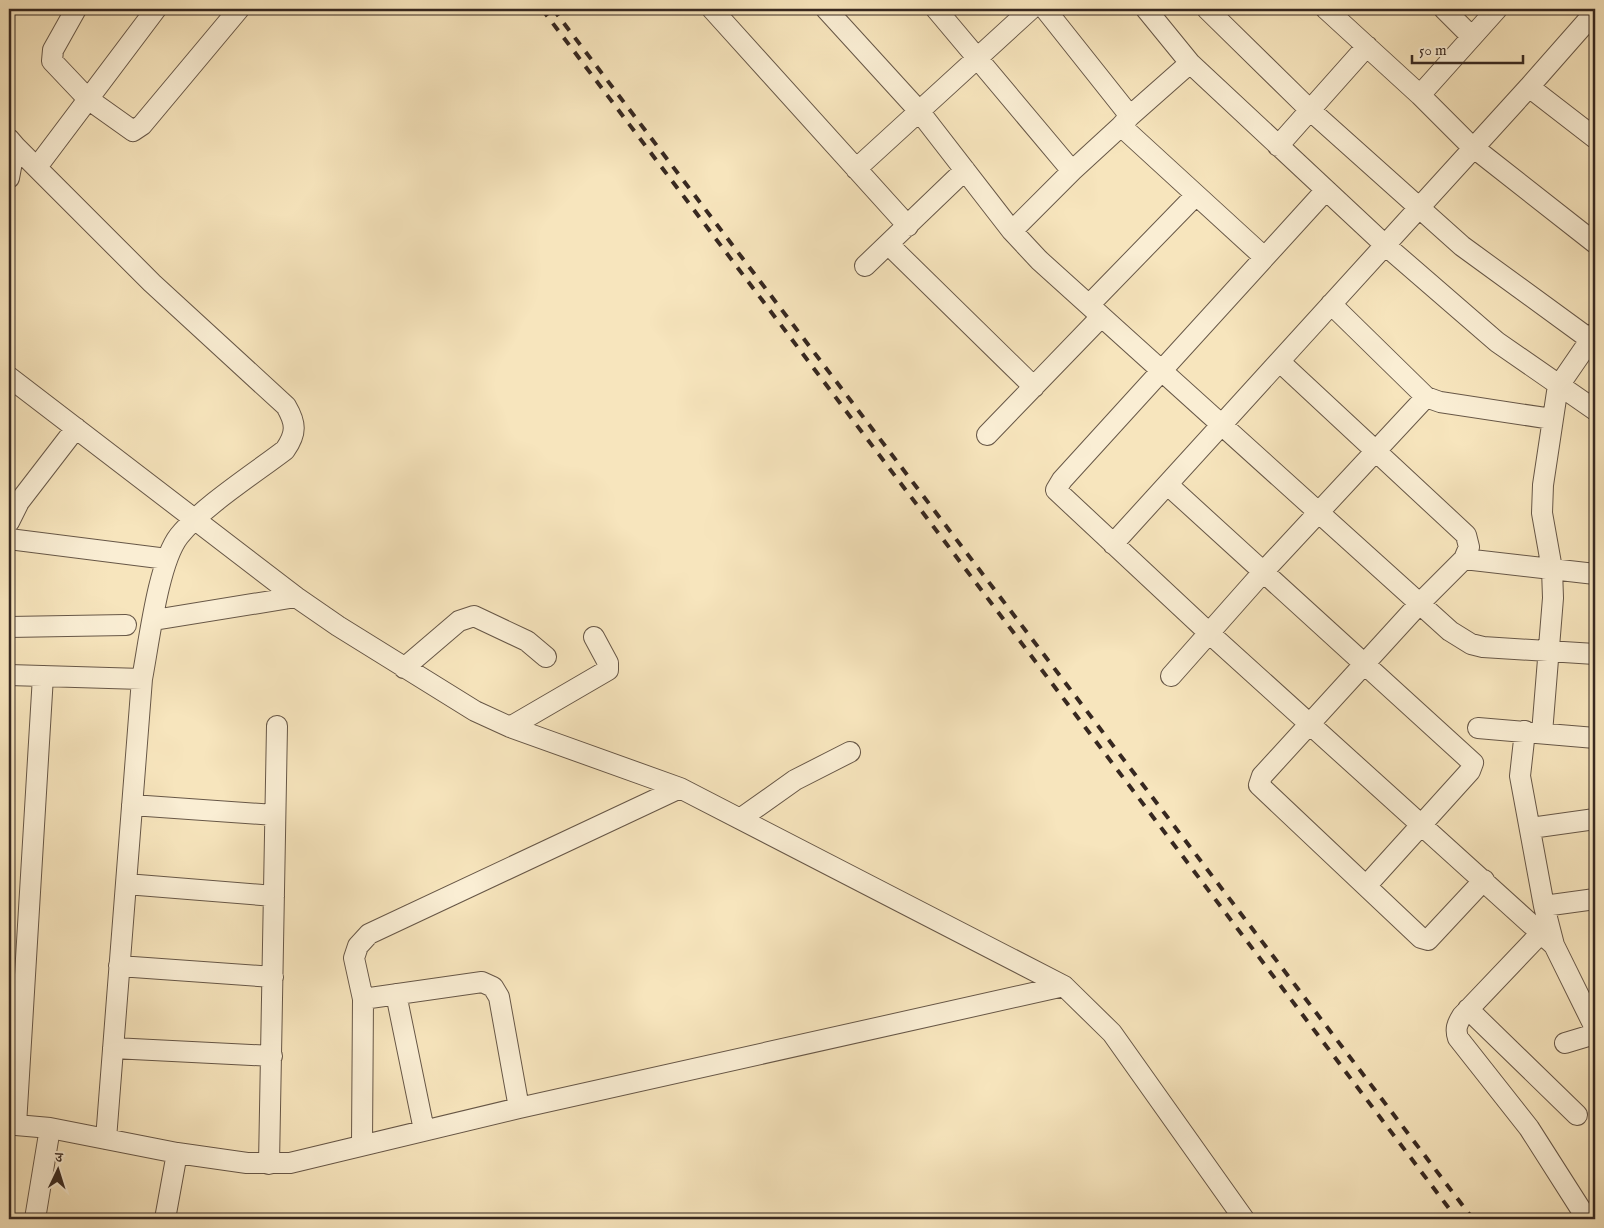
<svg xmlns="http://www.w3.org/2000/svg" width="1604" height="1228" font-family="'IM FELL English','Noto Serif Devanagari',serif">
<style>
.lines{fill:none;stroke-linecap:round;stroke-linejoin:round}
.minor-casing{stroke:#675747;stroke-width:22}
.minor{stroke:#faeed4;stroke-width:20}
.rail{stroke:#372820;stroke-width:4;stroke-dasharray:9 9;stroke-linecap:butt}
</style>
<rect width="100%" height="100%" fill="#f7e5bd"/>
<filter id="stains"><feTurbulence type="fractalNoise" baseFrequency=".004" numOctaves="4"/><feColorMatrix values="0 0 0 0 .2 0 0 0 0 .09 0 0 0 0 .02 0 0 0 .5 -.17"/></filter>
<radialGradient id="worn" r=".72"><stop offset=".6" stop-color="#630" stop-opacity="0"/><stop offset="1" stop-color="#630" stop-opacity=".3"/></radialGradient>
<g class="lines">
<defs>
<path id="minor" d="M76 9 53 50 52 61 88 99 133 131 142 125 239 9
M712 9 908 226
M826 9 919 111 1012 231 1039 260 1450 631 1471 644 1483 647 1595 654
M936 9 1072 171 1121 126
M1045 9 1130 116 1121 126 1263 256
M1146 9 1190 63 1385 245 1497 342 1595 410
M1207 9 1310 110 1462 246 1595 343
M1326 9 1420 95 1469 144 1595 243
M1444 9 1472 37
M1529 87 1595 12
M1420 95 1497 9
M1130 116 1190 63
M9 139 15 146 9 178
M1278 146 1367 46
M37 167 156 9
M856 169 1031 9
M1326 190 1062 480 1056 490 1209 633 1554 945
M1012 231 1072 171
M888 244 1034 387
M865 266 965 170
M1331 304 1426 397
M1089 305 1196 195
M1280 362 1466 535 1469 547 1464 559 1420 603 1262 776 1259 785 1421 938 1428 940 1484 880
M9 377 296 597 338 626 475 711 510 727 680 788 1064 986 1112 1033 1244 1219
M987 435 1101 317
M1168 485 1473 763 1470 771 1366 886
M9 522 19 502 76 428
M9 539 167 559
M1113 544 1529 87 1595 138
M1464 559 1595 574
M154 620 296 597
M9 627 126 625
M404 668 459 621 474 616 527 641 546 657
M9 675 142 679C149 643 158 563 179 536 202 507 255 473 285 450 297 433 296 423 286 406L152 283 15 146
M43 676 16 1125 50 1128 177 1153 165 1219
M1171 676 1264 571 1426 397 1440 402 1552 419
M510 727 608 670V663L594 637
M1478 728 1595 738
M1525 731 1520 776 1544 906 1554 945 1595 1028
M1542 733 1553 598 1552 569 1542 513 1543 485 1557 392 1560 384 1595 333
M132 805 275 815
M740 819 795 780 850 752
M1531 828 1595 819
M126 884 274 896
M1544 906 1595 899
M1541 933 1462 1016C1457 1024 1455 1029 1458 1038L1529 1128 1587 1219
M119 966 273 977
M396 994 424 1130
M363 999 482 982 493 987 499 997 519 1108
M1468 1009 1577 1115
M1565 1043 1595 1034
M113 1048 272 1056
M106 1139 142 679
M362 1144 363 999 354 958 358 946 369 934 680 788
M177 1153 247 1163H290L519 1108 1064 986
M269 1164 277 726
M35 1219 50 1128"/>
</defs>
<use href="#minor" class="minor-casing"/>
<use href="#minor" class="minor"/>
<path class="rail" d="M542 9 1457 1219
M553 9 1473 1219"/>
</g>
<rect width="1604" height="1228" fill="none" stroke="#f7e5bd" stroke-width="30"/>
<rect x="10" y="10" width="1584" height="1208" fill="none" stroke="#372820" stroke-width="2.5"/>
<rect x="15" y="15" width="1574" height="1198" fill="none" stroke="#372820"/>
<g transform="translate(58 1170) rotate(4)" stroke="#faeed4" stroke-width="4" paint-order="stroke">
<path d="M0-4L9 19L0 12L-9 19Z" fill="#372820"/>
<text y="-8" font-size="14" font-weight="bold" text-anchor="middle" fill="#372820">उ</text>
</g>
<path d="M1412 55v8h111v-8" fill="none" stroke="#372820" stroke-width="2.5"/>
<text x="1419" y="55" font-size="15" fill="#372820" stroke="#faeed4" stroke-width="4" paint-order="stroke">50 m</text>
<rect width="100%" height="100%" filter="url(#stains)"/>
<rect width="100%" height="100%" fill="url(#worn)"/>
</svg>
